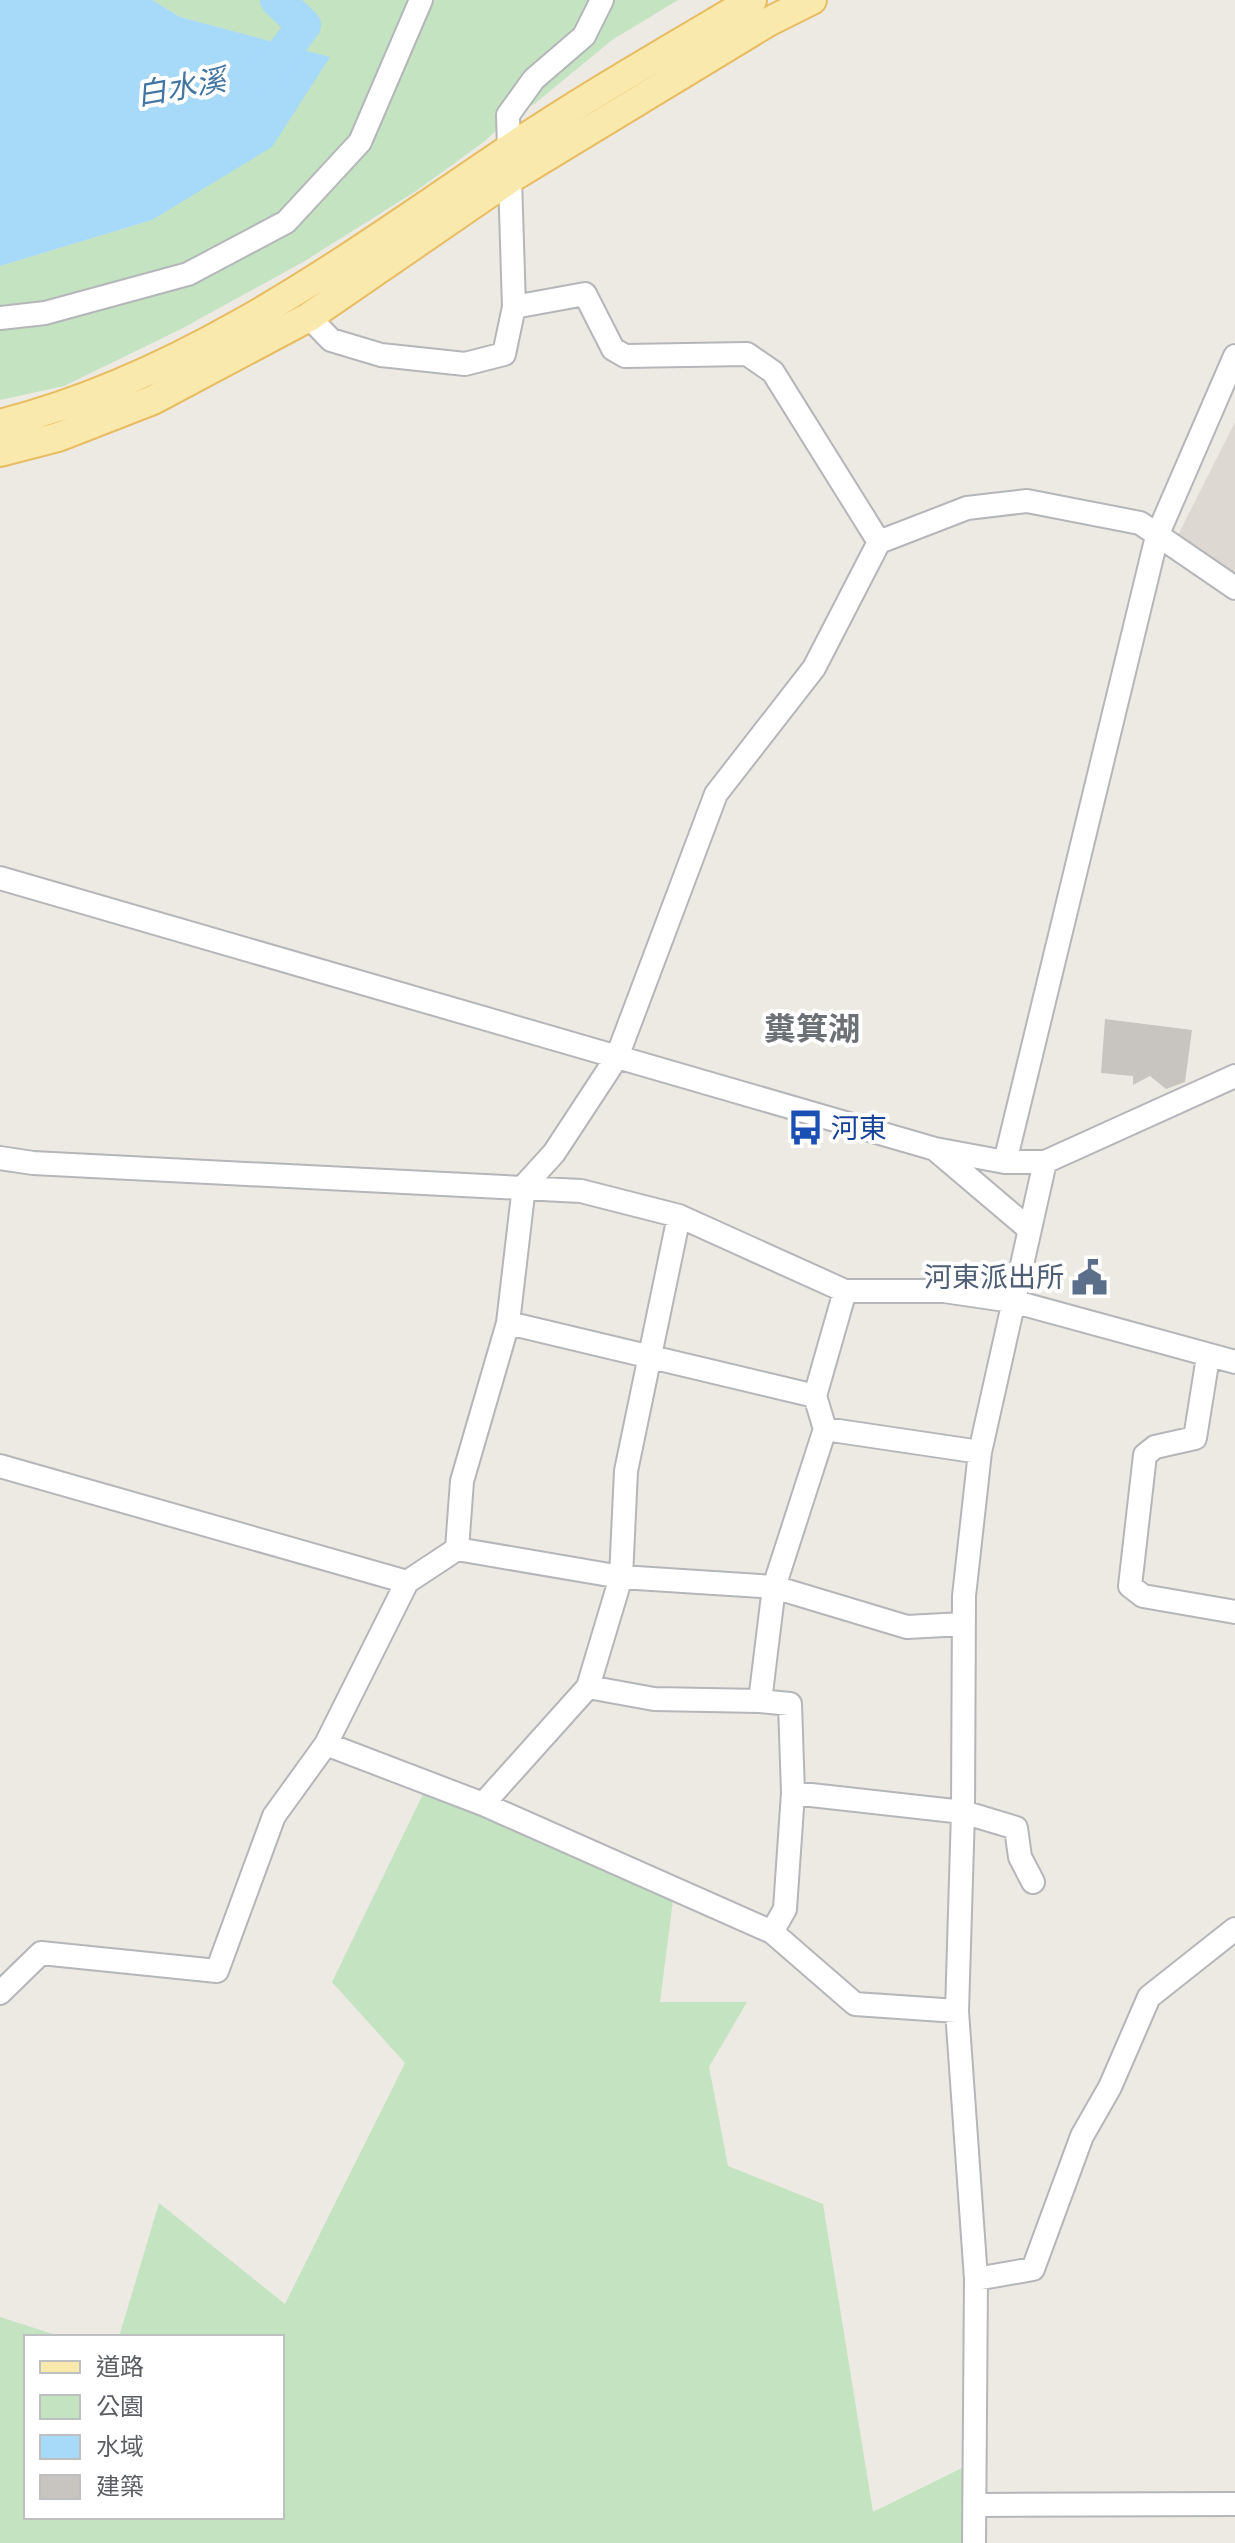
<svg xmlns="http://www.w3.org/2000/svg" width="1235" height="2543" font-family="Roboto,'Noto Sans TC',sans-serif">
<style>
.education{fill:#ddd9d2}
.green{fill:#c3e3c1}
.water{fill:#a7d9f9}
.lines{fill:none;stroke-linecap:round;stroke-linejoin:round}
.river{stroke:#a7d9f9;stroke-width:34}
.building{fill:#c8c5c0}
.minor-casing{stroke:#b4b6ba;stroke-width:26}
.major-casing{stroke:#e8bc61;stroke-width:32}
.minor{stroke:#fff;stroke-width:22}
.major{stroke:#fae9ac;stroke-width:28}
.labels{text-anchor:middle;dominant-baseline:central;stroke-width:8;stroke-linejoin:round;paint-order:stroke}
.transit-label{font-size:28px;fill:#164399;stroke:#fff;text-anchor:start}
.service-label{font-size:28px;fill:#4e5e75;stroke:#fff;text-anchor:end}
.water-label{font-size:30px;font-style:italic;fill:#4275a2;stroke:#fff}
.quarter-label{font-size:32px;font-weight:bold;fill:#6c7175;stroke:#fff}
</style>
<rect width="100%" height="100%" fill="#edeae3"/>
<path class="education" d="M1235 422V573L1174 543Z"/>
<path class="green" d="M152 0H678L612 40 533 105 522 106 485 141 416 191 303 262 181 329 64 386 0 400V266L152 220 329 57 180 17Z
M427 1786 675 1884 660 2002H747L709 2067 728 2166 823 2204 873 2512 968 2465 964 2543H0V2317L62 2337H26V2517H282V2337H119L159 2203 285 2304 405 2063 332 1982Z"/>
<path class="water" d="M0 0H152L180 17 330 57 272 147 152 220 0 266Z"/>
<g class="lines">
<path class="river" d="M256 73 270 71 304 25 277 0"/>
</g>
<path class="building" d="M1105 1019 1192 1030 1185 1082 1166 1089 1150 1076 1133 1085V1076L1101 1073Z"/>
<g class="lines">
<defs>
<path id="minor" d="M514 307 508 115 534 79 584 36 602 0
M309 317 331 340 381 355 465 364 504 354 514 307 585 294 613 349 625 356 747 354 773 372 879 542 814 668 716 794 617 1057 554 1153 524 1186 508 1323 462 1481 457 1549
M0 318 45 313 188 274 286 222 360 142 421 0
M879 542 967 508 1027 501 1140 523 1235 588
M0 878 935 1149 1005 1162H1045L1235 1076
M936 1150 1029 1229
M0 1158 33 1163 581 1191 679 1216 845 1291H944L1012 1301 1235 1362
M1005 1162 1157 536 1235 356
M508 1323 815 1396
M1208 1357 1195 1438 1155 1447 1145 1455 1130 1586 1143 1596 1235 1612
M825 1429 980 1452
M0 1466 407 1582 457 1549 621 1577 774 1587 907 1627 963 1624
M588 1687 654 1699 760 1701
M326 1744 407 1582
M793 1793 963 1812 1016 1828 1020 1857 1033 1882
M483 1804 588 1687 621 1577 626 1471 679 1216
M772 1932 785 1909 793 1793 790 1704 760 1701 774 1587 825 1429 815 1396 845 1291
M0 1993 41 1953 217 1971 274 1816 326 1744 483 1804 772 1932 855 2004 957 2011
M976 2279 1033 2269 1082 2136 1110 2087 1149 1997 1235 1929
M976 2505 1235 2504
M974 2543 976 2279 957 2011 963 1812 964 1596 980 1452 1045 1162"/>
<path id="major" d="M0 424C190 376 349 257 509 149 587 96 671 49 752 0
M0 452 58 437 153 400 309 317 511 178 768 22 812 0"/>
</defs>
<use href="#minor" class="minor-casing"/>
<use href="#major" class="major-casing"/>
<use href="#minor" class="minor"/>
<use href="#major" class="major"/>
</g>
<defs>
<symbol id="bus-bare" viewBox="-9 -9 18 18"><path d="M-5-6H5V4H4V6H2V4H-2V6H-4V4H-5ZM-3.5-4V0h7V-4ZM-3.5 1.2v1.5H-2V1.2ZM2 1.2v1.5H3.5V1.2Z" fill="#1a4fb4" stroke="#fff" stroke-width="2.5" paint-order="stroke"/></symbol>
<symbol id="civic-bare" viewBox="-9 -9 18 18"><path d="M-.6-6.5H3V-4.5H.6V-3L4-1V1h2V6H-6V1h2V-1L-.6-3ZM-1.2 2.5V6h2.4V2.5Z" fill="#5c6f8a" stroke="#fff" stroke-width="2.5" paint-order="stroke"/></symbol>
</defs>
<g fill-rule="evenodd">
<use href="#bus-bare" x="780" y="1102" width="51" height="51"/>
<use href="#civic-bare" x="1064" y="1252" width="51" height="51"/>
</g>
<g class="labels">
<g class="transit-label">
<text x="831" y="1128">河東</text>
</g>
<g class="service-label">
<text x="1064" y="1277">河東派出所</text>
</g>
<g class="water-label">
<text transform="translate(181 87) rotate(-10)">白水溪</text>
</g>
<g class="quarter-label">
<text x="812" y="1029">糞箕湖</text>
</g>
</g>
<rect x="24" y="2335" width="260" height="184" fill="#ffffff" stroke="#bdbfc1" stroke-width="2"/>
<rect x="40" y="2361" width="40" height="12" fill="#fae9ac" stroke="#bdbfc1" stroke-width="2"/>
<text x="96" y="2375" font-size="24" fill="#5b5f63">道路</text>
<rect x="40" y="2395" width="40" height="24" fill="#c3e3c1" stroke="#bdbfc1" stroke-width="2"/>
<text x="96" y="2415" font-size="24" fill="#5b5f63">公園</text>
<rect x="40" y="2435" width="40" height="24" fill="#a7d9f9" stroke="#bdbfc1" stroke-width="2"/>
<text x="96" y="2455" font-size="24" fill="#5b5f63">水域</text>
<rect x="40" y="2475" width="40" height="24" fill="#c8c5c0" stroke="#bdbfc1" stroke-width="2"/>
<text x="96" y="2495" font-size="24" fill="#5b5f63">建築</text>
</svg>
